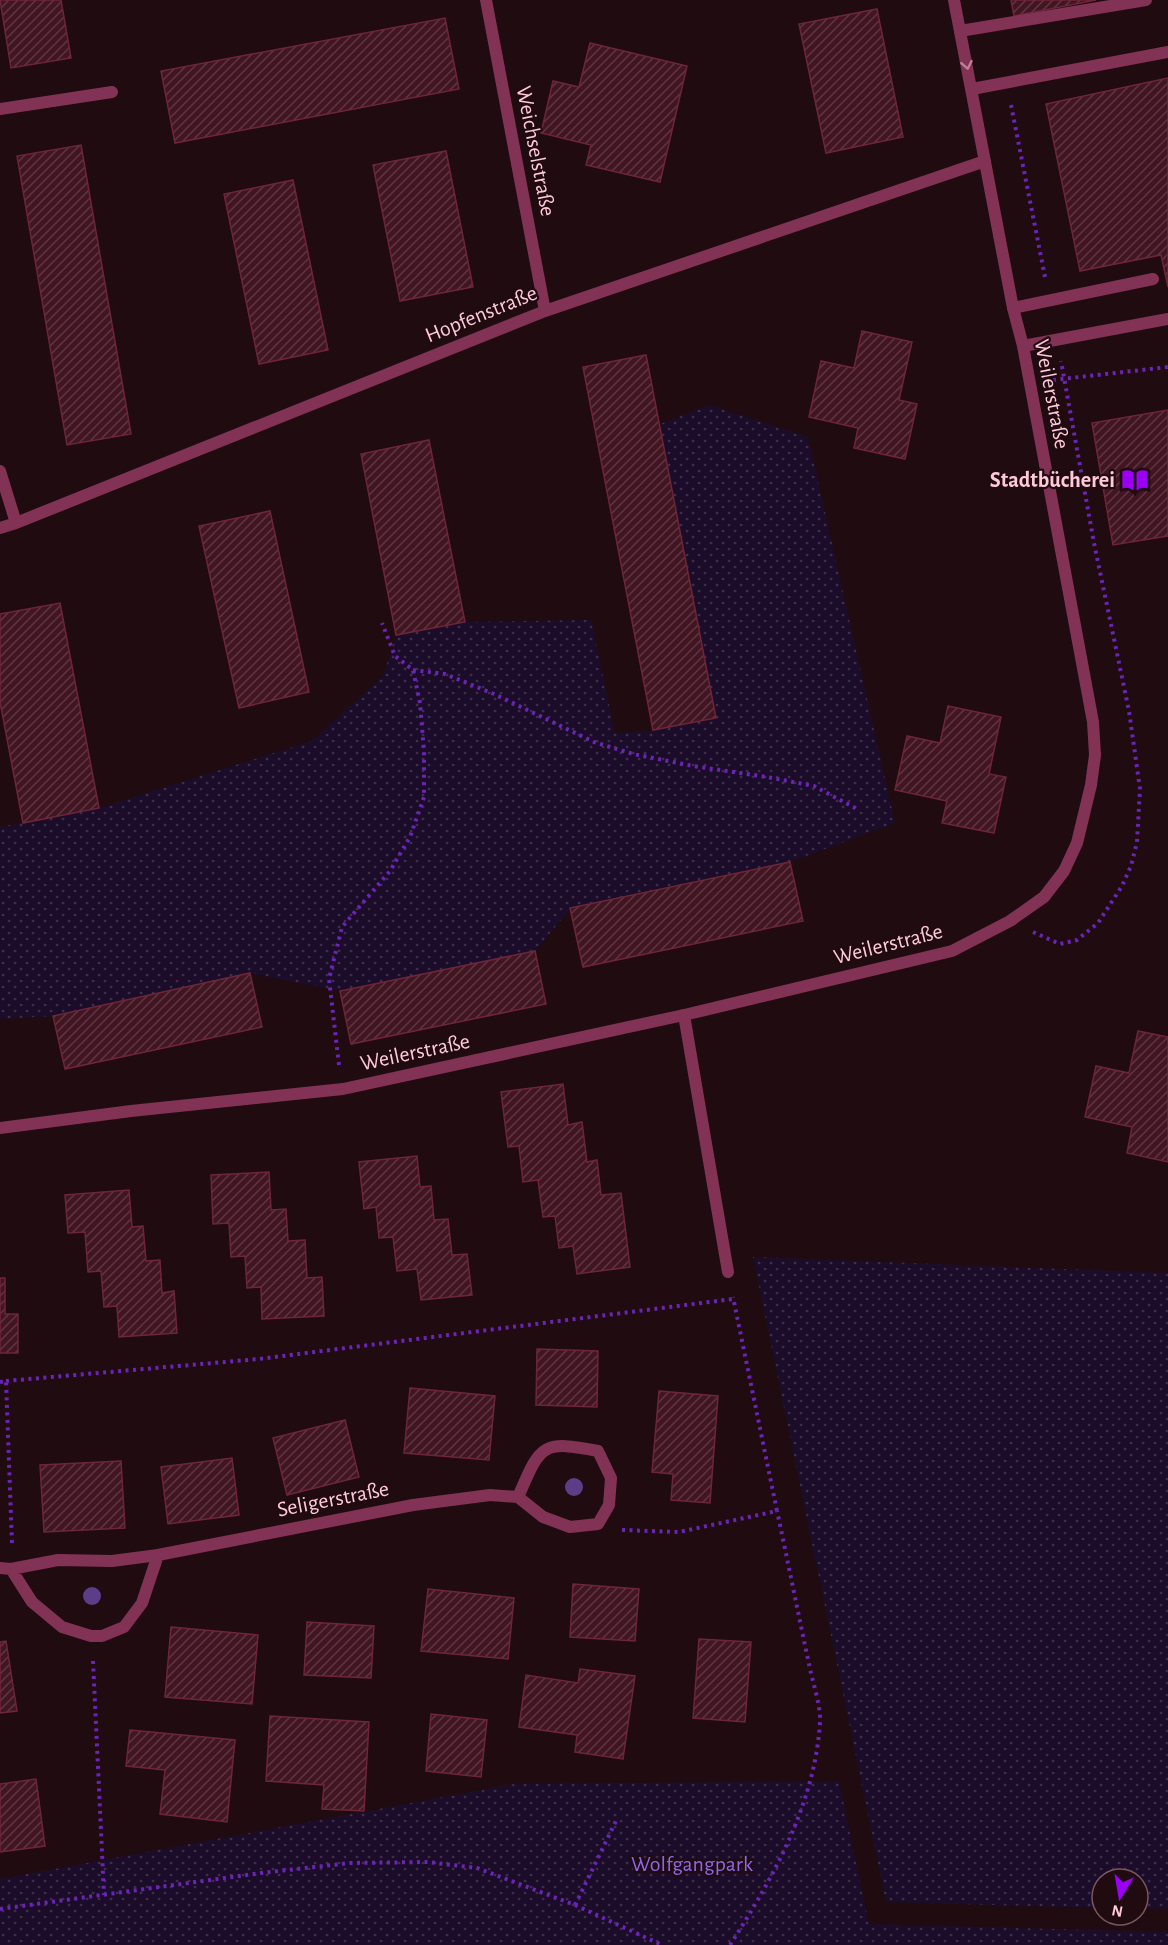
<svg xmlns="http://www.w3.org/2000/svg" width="1168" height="1945" font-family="'Alegreya Sans',sans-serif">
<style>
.green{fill:url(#green-dots)}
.building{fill:url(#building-hatch);stroke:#6f2539;stroke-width:1.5}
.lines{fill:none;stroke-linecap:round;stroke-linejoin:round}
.path{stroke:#6b24b7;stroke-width:4;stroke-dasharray:3 4.5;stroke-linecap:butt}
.lane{stroke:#823254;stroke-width:12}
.street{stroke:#823254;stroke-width:12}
.tree{fill:#5c3e88}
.oneway{stroke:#c07e98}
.labels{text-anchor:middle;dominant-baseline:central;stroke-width:4.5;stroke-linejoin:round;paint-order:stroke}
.street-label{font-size:22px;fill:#ffc9db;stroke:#1f0b10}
.poi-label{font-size:22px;font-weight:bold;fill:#ffc9db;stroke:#1f0b10;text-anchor:end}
.park-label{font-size:22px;fill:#8d67eb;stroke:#1f0b10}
</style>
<defs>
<pattern id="green-dots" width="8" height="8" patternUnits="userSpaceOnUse" patternTransform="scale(1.5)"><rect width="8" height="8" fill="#1b0d29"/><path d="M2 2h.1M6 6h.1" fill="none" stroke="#3d2f47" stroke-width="1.8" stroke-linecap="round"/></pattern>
<pattern id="building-hatch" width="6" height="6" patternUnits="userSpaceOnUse" patternTransform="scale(1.5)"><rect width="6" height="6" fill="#411521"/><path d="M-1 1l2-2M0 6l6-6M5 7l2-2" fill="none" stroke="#5e3641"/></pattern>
</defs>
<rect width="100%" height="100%" fill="#1f0b10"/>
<path class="green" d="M710 405 808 437 895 823 790 862 571 908 535 951 340 991 250 973 53 1016 0 1019V827L99 808 312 741 383 676 396 635 465 622 591 620 615 733 653 730 716 718 660 424Z
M753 1257 1168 1273V1909L1138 1908V1879H1102V1908L886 1902Z
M839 1781 869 1924 1168 1932V1945H0V1879L514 1784Z"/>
<path class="building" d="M0 0H61L71 58 11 68Z
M1011 0H1096L1014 16Z
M877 9 903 137 826 153 799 24Z
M445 18 459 89 175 143 161 71Z
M590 43 687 66 660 182 586 165 591 145 541 133 553 81 579 87Z
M1168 78V287L1161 255 1080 271 1046 104Z
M81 145 131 434 67 445 17 156Z
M446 151 473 287 400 301 373 165Z
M293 180 328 350 259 364 224 194Z
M862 331 912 342 899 400 917 404 905 459 854 448 858 428 809 417 821 361 854 368Z
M646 355 716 718 653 730 583 367Z
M1168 410V536L1113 545 1092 423Z
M429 440 465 622 396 635 361 454Z
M270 511 309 692 239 708 199 526Z
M60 603 99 808 23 823 0 702V614Z
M948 706 1001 717 989 774 1006 777 994 833 942 823 947 801 895 790 907 736 940 743Z
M790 862 803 921 583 967 570 908Z
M535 951 546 1004 351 1044 340 991Z
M250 973 262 1027 65 1069 53 1016Z
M1138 1031 1168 1037V1162L1127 1153 1132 1127 1085 1117 1096 1066 1129 1073Z
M563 1084 568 1125 582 1122 587 1162 597 1160 601 1195 621 1193 630 1267 577 1274 573 1246 559 1248 555 1216 543 1217 538 1180 523 1182 519 1146 508 1147 501 1092Z
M417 1156 420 1187 431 1186 434 1220 448 1219 452 1255 467 1254 472 1295 421 1300 417 1269 397 1271 393 1237 379 1238 376 1207 364 1209 359 1162Z
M269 1172 271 1210 286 1209 288 1241 305 1240 307 1278 322 1277 324 1316 262 1319 261 1287 247 1288 245 1256 231 1257 229 1223 213 1224 211 1175Z
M129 1190 132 1227 143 1226 146 1261 160 1260 162 1293 174 1291 177 1333 119 1337 117 1306 104 1307 101 1271 88 1272 85 1232 68 1233 65 1195Z
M0 1278H5V1314H18V1353H0Z
M537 1349 598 1351 597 1407 536 1405Z
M410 1388 495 1396 489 1460 404 1453Z
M659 1391 718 1396 710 1503 671 1500 673 1474 652 1472Z
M345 1420 359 1477 287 1495 273 1438Z
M232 1458 239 1515 168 1524 161 1467Z
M121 1461 125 1528 44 1532 40 1465Z
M573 1584 639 1589 635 1641 570 1637Z
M428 1589 514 1598 508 1659 421 1651Z
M307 1622 374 1626 371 1678 304 1675Z
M171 1627 258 1635 252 1704 165 1697Z
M699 1639 751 1642 745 1722 693 1718Z
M6 1641 17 1711 0 1713V1642Z
M580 1669 635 1676 623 1759 575 1752 577 1735 519 1727 526 1675 578 1683Z
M431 1714 487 1720 481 1777 426 1771Z
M270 1716 369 1722 364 1811 322 1809 324 1785 266 1781Z
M130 1730 235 1740 227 1822 160 1814 165 1770 126 1766Z
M36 1779 45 1846 0 1852V1784Z"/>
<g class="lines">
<path class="path" d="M1011 105 1045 277
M1053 380 1168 367
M413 670 445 674 494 694 594 742 633 754 693 766 767 777 814 786 859 810
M1033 932 1060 944 1077 940 1098 923 1122 886 1131 866 1137 842 1140 789 1129 711 1094 543 1061 361
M339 1065 329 979 342 927 390 871 410 837 424 797V751L420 703 413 670 395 656 382 623
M6 1381 259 1359 733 1299
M0 1382 6 1381 12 1544
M622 1530 679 1532 777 1511 733 1297
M93 1661 104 1895
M575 1905 616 1821
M0 1909 261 1873 350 1863 428 1862 477 1868 575 1905 662 1945
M730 1945C773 1878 815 1804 820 1722 821 1706 812 1680 809 1664 798 1613 788 1562 777 1511"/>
<path class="lane" d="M960 31 1146 0
M972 89 1168 52
M0 109 112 92
M1013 308 1153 279
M1023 346 1168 319
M684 1015 728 1272"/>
<path class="street" d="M486 0 545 311
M0 471 16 523
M0 528 16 523 545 311 985 161
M0 1128 131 1111 343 1089 684 1015 952 951 1010 921 1044 897 1064 871 1077 843 1091 785 1095 755 1093 722 1023 346 1013 308 954 0
M158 1555 413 1505 490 1495 518 1497 543 1517 570 1527 598 1524 609 1505 611 1478 598 1451C540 1439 540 1447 518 1497
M0 1568 11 1569 58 1560 112 1561 158 1555 142 1603 124 1627 102 1636H91L62 1627 32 1602 11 1569"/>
</g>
<g class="tree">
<circle cx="574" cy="1487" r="9"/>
<circle cx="92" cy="1596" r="9"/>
</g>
<defs><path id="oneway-chevron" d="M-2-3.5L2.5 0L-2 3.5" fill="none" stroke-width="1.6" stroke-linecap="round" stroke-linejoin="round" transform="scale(1.5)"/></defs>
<use class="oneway" href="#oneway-chevron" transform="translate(967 65) rotate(79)"/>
<defs>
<symbol id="library-bare" viewBox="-9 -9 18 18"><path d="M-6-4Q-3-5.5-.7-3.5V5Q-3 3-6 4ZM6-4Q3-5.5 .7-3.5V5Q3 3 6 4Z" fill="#9c00f4" stroke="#1f0b10" stroke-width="2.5" paint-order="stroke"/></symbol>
</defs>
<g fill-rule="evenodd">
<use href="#library-bare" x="1116" y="461" width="38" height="38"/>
</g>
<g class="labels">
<g class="street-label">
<text transform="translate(536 151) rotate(79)">Weichselstraße</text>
<text transform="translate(481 314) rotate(-22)">Hopfenstraße</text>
<text transform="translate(1052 394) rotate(79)">Weilerstraße</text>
<text transform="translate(888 944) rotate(-14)">Weilerstraße</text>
<text transform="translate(415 1052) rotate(-12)">Weilerstraße</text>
<text transform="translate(333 1499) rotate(-11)">Seligerstraße</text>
</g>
<g class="poi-label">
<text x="1115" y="480">Stadtbücherei</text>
</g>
<g class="park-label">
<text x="692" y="1864">Wolfgangpark</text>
</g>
</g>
<g transform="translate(1120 1897) rotate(191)"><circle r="28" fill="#1f0b10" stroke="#795761" stroke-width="1.5"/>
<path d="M0-4.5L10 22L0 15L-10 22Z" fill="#9c00f4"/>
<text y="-9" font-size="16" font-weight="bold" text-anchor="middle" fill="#ffc9db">N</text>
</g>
</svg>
